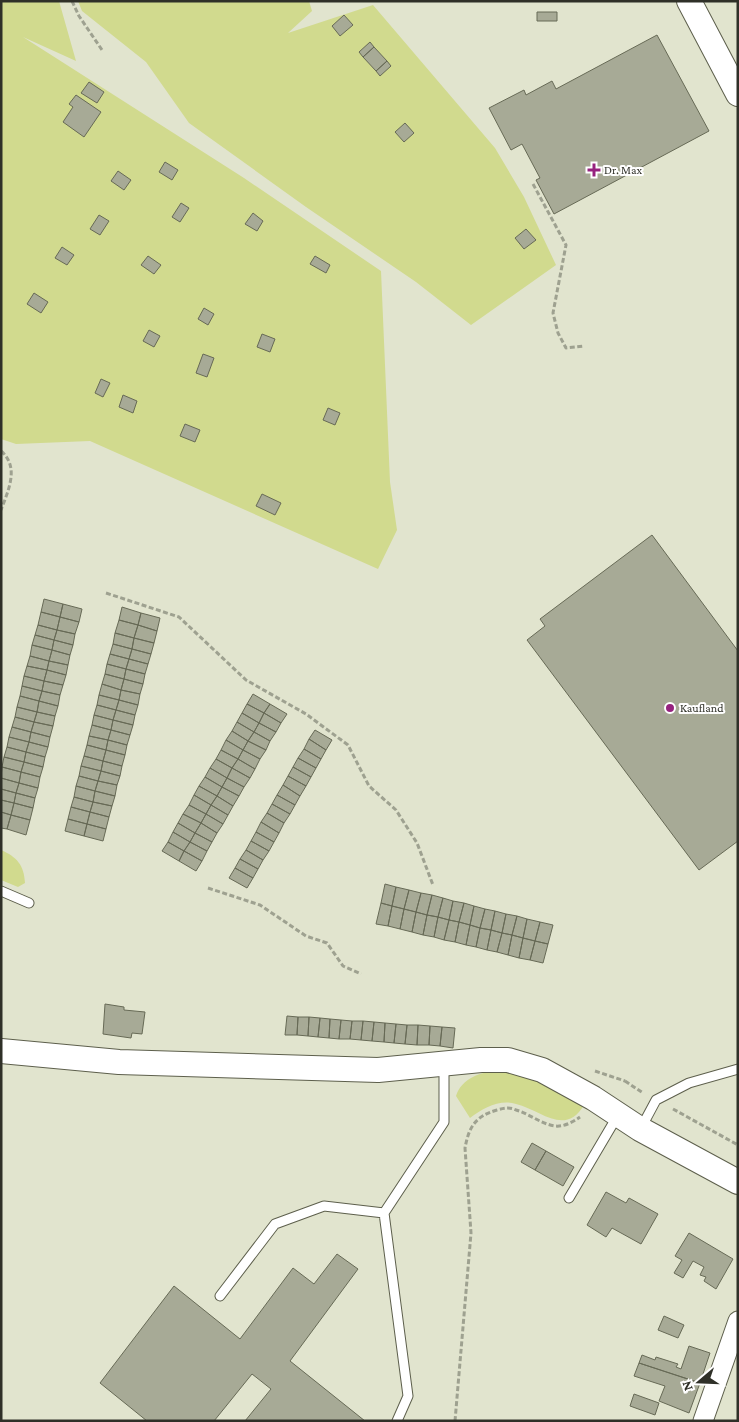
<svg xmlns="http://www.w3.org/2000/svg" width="739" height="1422" font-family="'Crimson Pro',serif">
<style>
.green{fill:#d1da8e}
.building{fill:#a7aa96;stroke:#676a56}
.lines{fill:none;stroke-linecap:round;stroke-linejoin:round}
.service-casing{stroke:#5d5f4c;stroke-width:11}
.minor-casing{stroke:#5d5f4c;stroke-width:21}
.tertiary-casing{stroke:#5d5f4c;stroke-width:26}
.path{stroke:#9ea190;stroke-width:3;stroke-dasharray:5 2.5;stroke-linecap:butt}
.service{stroke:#fff;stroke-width:9}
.minor{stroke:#fff;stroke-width:19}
.tertiary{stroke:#fff;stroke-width:24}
.poi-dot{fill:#96227f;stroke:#fff;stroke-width:2}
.labels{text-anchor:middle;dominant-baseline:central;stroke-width:4;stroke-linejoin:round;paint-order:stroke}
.poi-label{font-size:12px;fill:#2f3028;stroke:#fff;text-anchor:start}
</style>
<rect width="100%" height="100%" fill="#e1e4ce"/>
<path class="green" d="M1 1H59L76 61 23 37 244 178 381 271 390 482 397 530 378 569 90 441 16 444 1 439Z
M78 1H309L312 11 288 33 373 5 495 148 524 197 556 265 471 325 416 282 306 207 189 123 146 62 82 11Z
M1 850C17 857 24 865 25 883L18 887 1 880Z
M498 1071C533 1074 554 1088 584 1105 565 1137 541 1110 516 1104 500 1099 483 1108 470 1118L456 1096C462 1078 480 1072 498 1071Z"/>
<path class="building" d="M537 12H557V21H537Z
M344 15 353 25 340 36 332 26Z
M657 35 709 131 554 214 536 180 540 178 522 144 511 150 489 108 524 90 526 95 552 81 556 89Z
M370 42 374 47 363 57 359 52Z
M374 47 387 61 376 71 363 57Z
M387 61 391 66 380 76 376 71Z
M89 82 104 92 97 103 81 93Z
M76 95 101 112 84 137 63 122 73 107 69 104Z
M405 123 414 133 404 142 395 132Z
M165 162 178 170 172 180 159 172Z
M118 171 131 180 124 190 111 181Z
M181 203 189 208 180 222 172 217Z
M253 213 263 221 257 231 245 224Z
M99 215 109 221 100 235 90 229Z
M526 229 536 240 524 249 515 238Z
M62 247 74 255 67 265 55 258Z
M148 256 161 265 154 274 141 265Z
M315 256 330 265 326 273 310 264Z
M34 293 48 302 41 313 27 304Z
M204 308 214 314 208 325 198 319Z
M149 330 160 336 154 347 143 341Z
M262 334 275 339 270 352 257 347Z
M203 354 214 358 207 377 196 373Z
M101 379 110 383 103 397 95 393Z
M123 395 137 401 133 413 119 407Z
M328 408 340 413 335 425 323 420Z
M185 424 200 430 195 442 180 436Z
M262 494 281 503 275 515 256 506Z
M652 535 738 651V841L699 870 527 640 545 626 540 619Z
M44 599 63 604 60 617 41 612Z
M63 604 82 609 79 622 60 617Z
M122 607 141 613 138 625 119 620Z
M41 612 60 617 57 630 38 625Z
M141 613 160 618 157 631 138 625Z
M60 617 79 622 75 634 57 630Z
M119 620 138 625 134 638 115 633Z
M38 625 57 630 54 640 35 635Z
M138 625 157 631 154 643 134 638Z
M57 630 75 634 73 645 54 640Z
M115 633 134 638 132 649 113 644Z
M35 635 54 640 52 650 32 645Z
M134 638 154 643 151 654 132 649Z
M54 640 73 645 70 655 52 650Z
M113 644 132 649 129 659 110 654Z
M32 645 52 650 49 661 30 656Z
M132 649 151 654 148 664 129 659Z
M52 650 70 655 68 665 49 661Z
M110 654 129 659 126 669 107 664Z
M30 656 49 661 47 670 27 666Z
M129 659 148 664 145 674 126 669Z
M49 661 68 665 66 675 47 670Z
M107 664 126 669 124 679 105 674Z
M27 666 47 670 44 681 24 676Z
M126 669 145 674 143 684 124 679Z
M47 670 66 675 63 685 44 681Z
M105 674 124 679 121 690 102 684Z
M24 676 44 681 42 691 22 686Z
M124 679 143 684 140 694 121 690Z
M44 681 63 685 60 695 42 691Z
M102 684 121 690 119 700 99 695Z
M22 686 42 691 39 701 20 696Z
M121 690 140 694 138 705 119 700Z
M42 691 60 695 58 706 39 701Z
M253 694 270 704 264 713 247 704Z
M99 695 119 700 116 710 97 705Z
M20 696 39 701 37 712 17 707Z
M119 700 138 705 135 715 116 710Z
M39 701 58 706 55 716 37 712Z
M247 704 264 713 259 723 242 713Z
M270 704 287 714 281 723 264 713Z
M97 705 116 710 113 720 94 715Z
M17 707 37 712 34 722 15 717Z
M116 710 135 715 133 725 113 720Z
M37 712 55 716 53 726 34 722Z
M242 713 259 723 254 732 237 722Z
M264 713 281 723 276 732 259 723Z
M94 715 113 720 111 730 92 725Z
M15 717 34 722 31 732 12 727Z
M113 720 133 725 130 735 111 730Z
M34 722 53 726 50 737 31 732Z
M237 722 254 732 248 741 232 731Z
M259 723 276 732 270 741 254 732Z
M92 725 111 730 108 740 89 736Z
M12 727 31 732 29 742 9 737Z
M111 730 130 735 127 745 108 740Z
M315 730 332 740 326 750 309 739Z
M232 731 248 741 243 750 226 740Z
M31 732 50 737 48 747 29 742Z
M254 732 270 741 266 750 248 741Z
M89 736 108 740 106 750 87 745Z
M9 737 29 742 26 752 7 747Z
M309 739 326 750 321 759 304 749Z
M108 740 127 745 125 755 106 750Z
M226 740 243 750 238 759 221 750Z
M248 741 266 750 260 759 243 750Z
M29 742 48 747 45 757 26 752Z
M87 745 106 750 103 761 84 756Z
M7 747 26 752 24 762 4 757Z
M304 749 321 759 316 768 298 758Z
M106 750 125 755 122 766 103 761Z
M221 750 238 759 232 768 216 759Z
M243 750 260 759 255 769 238 759Z
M26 752 45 757 43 767 24 762Z
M84 756 103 761 101 771 81 766Z
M4 757 24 762 21 772 2 767Z
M298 758 316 768 311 777 293 767Z
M216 759 232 768 227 778 210 768Z
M238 759 255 769 250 778 232 768Z
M103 761 122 766 120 776 101 771Z
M24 762 43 767 40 777 21 772Z
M81 766 101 771 98 781 79 776Z
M2 767 21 772 19 783 1 778Z
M293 767 311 777 306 786 288 776Z
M210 768 227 778 222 787 205 777Z
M232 768 250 778 244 787 227 778Z
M101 771 120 776 117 785 98 781Z
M21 772 40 777 38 788 19 783Z
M79 776 98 781 95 791 76 786Z
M288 776 306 786 300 796 283 785Z
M205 777 222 787 217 796 199 786Z
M1 778 19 783 16 793 1 789Z
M227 778 244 787 239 796 222 787Z
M98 781 117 785 115 796 95 791Z
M19 783 38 788 35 798 16 793Z
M283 785 300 796 295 805 277 795Z
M76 786 95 791 93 802 74 797Z
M199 786 217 796 211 805 194 795Z
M222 787 239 796 233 806 217 796Z
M1 789 16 793 14 803 1 800Z
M95 791 115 796 112 806 93 802Z
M16 793 35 798 33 808 14 803Z
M194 795 211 805 206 814 189 805Z
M277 795 295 805 290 814 272 804Z
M217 796 233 806 228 815 211 805Z
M74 797 93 802 90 812 71 807Z
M1 800 14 803 11 815 1 812Z
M93 802 112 806 109 817 90 812Z
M14 803 33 808 30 820 11 815Z
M272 804 290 814 284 823 267 813Z
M189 805 206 814 201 823 183 814Z
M211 805 228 815 223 824 206 814Z
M71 807 90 812 87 824 68 819Z
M1 812 11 815 7 829 1 828Z
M90 812 109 817 106 829 87 824Z
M267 813 284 823 279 833 261 822Z
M183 814 201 823 195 833 178 823Z
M206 814 223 824 217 833 201 823Z
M11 815 30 820 26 835 7 829Z
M68 819 87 824 84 836 65 831Z
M261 822 279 833 274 842 256 832Z
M178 823 195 833 190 842 173 832Z
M201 823 217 833 212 842 195 833Z
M87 824 106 829 103 841 84 836Z
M173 832 190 842 184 851 168 842Z
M256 832 274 842 269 851 251 841Z
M195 833 212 842 207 851 190 842Z
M251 841 269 851 263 860 246 850Z
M168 842 184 851 179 861 162 851Z
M190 842 207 851 202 861 184 851Z
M246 850 263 860 258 869 240 859Z
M184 851 202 861 196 871 179 861Z
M240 859 258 869 253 878 235 868Z
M235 868 253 878 247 888 229 878Z
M385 884 396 887 392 906 381 903Z
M396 887 409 890 404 909 392 906Z
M409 890 421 893 416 912 404 909Z
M421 893 432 895 427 915 416 912Z
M432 895 443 898 438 917 427 915Z
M443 898 453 901 449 920 438 917Z
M453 901 464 903 459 922 449 920Z
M381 903 392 906 388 926 376 924Z
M464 903 474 906 470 925 459 922Z
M392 906 404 909 400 929 388 926Z
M474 906 485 909 480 928 470 925Z
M404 909 416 912 412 932 400 929Z
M485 909 495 911 491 930 480 928Z
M495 911 506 914 502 933 491 930Z
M416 912 427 915 423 935 412 932Z
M506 914 517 916 512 935 502 933Z
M427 915 438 917 434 937 423 935Z
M517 916 527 919 523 938 512 935Z
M438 917 449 920 444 940 434 937Z
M527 919 540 922 535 941 523 938Z
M449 920 459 922 455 942 444 940Z
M459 922 470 925 466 945 455 942Z
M540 922 553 925 548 944 535 941Z
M470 925 480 928 476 947 466 945Z
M480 928 491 930 487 950 476 947Z
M491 930 502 933 497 952 487 950Z
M502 933 512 935 508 955 497 952Z
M512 935 523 938 519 958 508 955Z
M523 938 535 941 530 960 519 958Z
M535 941 548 944 543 963 530 960Z
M105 1004 124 1007V1010L145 1012 142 1034 132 1033 131 1038 103 1034Z
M287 1016 298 1017 297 1035H285Z
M298 1017H309L308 1036 297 1035Z
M309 1017 320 1018 318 1037 308 1036Z
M320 1018 330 1019 329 1038 318 1037Z
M330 1019 341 1020 339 1039 329 1038Z
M341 1020 352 1021 350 1039H339Z
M352 1021H363L361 1040 350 1039Z
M363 1021 374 1022 372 1041 361 1040Z
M374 1022 385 1023 384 1042 372 1041Z
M385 1023 396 1024 394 1043 384 1042Z
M396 1024 407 1025 405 1044 394 1043Z
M407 1025H418L417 1045 405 1044Z
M418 1025 430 1026 429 1045H417Z
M430 1026 442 1027 440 1046 429 1045Z
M442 1027 455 1028 453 1048 440 1046Z
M532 1143 546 1151 535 1170 521 1162Z
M546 1151 574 1167 563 1186 535 1170Z
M606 1192 626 1203 629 1198 658 1214 641 1244 612 1228 606 1237 587 1225Z
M689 1233 733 1259 716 1289 704 1281 706 1277 700 1275 704 1267 693 1261 683 1278 674 1273 682 1260 675 1256Z
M337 1254 358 1269 290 1361 365 1421H245L271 1389 252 1374 214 1421H147L100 1383 174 1286 240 1339 293 1268 314 1284Z
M664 1316 684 1325 678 1338 658 1330Z
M689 1346 710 1353 700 1383 639 1363 642 1355 655 1360 656 1357 678 1364 676 1367 681 1369Z
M639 1363 700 1383 689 1413 659 1401 665 1386 634 1376Z
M634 1394 659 1403 655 1415 630 1406Z"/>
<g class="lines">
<defs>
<path id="service" d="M1 891 29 903
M641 1128 656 1100 689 1083 738 1069
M569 1198 618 1115
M220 1296 275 1224 324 1206 384 1213
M397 1421 408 1396 384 1213 444 1122V1064"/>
<path id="minor" d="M703 1421 738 1321"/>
<path id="tertiary" d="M689 1 738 94
M1 1051 119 1062 378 1070 481 1060H508L542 1070 593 1098 640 1129 738 1182"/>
</defs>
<use href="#service" class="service-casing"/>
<use href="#minor" class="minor-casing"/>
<use href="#tertiary" class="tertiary-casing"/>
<path class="path" d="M72 1 79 16 102 50
M533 184 566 245 553 313 558 333 566 348 584 346
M1 451C20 467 8 491 1 510
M106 593 179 617 246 680 306 714 348 745 369 786 396 810 417 843 433 885
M208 888 260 905 306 936 327 943 343 966 361 974
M595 1071 625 1081
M625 1081 643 1093
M673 1109 738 1145
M455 1421 471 1233 465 1148C469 1126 476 1116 497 1110 504 1108 510 1107 516 1110 530 1114 541 1124 555 1126 564 1127 573 1122 580 1117"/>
<use href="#service" class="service"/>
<use href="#minor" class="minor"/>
<use href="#tertiary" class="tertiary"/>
</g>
<g class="poi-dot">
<path d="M591.5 162.5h5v5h5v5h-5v5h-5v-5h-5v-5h5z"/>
<circle cx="670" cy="708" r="5"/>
</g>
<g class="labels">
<g class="poi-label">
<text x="604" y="170">Dr. Max</text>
<text x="680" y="708">Kaufland</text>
</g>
</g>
<rect width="739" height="1422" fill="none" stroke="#2f3028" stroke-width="5"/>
<g transform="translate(699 1382) rotate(251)" stroke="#ffffff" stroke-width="4" paint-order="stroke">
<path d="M0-4L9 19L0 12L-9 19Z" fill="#2f3028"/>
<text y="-8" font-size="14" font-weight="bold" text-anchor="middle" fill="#2f3028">N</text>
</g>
</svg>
